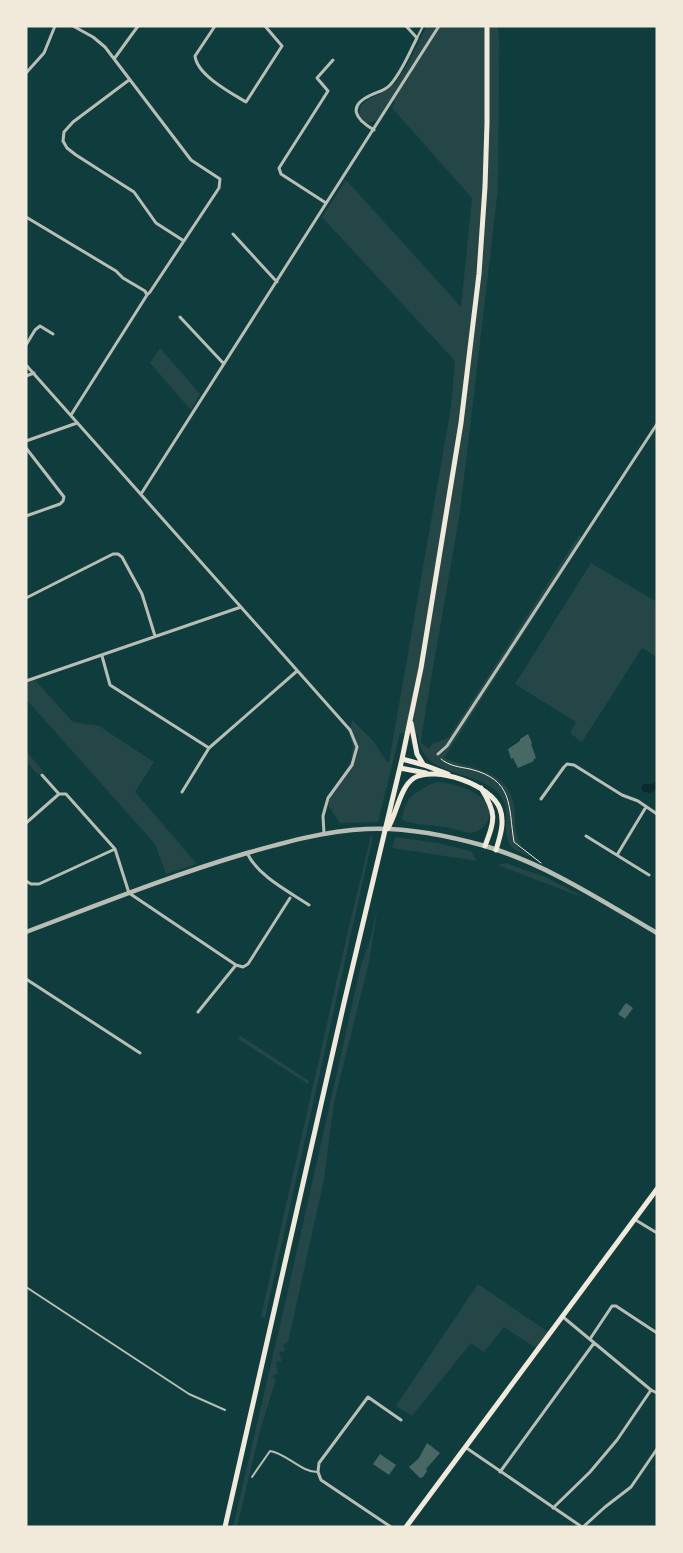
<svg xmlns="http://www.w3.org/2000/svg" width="683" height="1553" font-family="'Nunito Sans',sans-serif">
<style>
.green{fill:#244646}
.water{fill:#0a2a2b}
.building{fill:#486865}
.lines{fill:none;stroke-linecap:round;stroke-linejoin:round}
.path{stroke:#f1e9da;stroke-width:1}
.service{stroke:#b8beb3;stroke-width:2}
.minor{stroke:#b8beb3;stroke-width:3}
.tertiary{stroke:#b8beb3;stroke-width:4.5}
.secondary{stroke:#f1e9da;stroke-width:5}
.primary{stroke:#f1e9da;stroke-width:5}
</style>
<rect width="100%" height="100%" fill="#0f3d3e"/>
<path class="green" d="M427 26H498L499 43 498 189 460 512 422 732 421 743 429 749 432 744 448 738 579 535 584 539 444 758C471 769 509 770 514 806 516 819 513 832 521 844L519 849 530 855 527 856C522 853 514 850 511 846 499 832 516 805 494 789 467 769 421 776 418 735L400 733 378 822 340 823 329 807 327 797 351 764 353 746 349 734 352 720 374 742 387 762H389L451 407 455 361 322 217 346 180 461 307 472 198 392 108 395 103 392 98 376 121 366 123 359 115C360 96 380 97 392 86 406 72 417 44 427 26Z
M160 348 200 394 191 410 150 363Z
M591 563 657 602V657L642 648 582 742 570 733 576 722 515 684Z
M34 679 73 722 99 726 154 762 135 792 197 864 166 874 155 844 26 699V681Z
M26 751 43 771 38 775 26 761Z
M436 782C454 782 504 797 486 823 484 827 479 831 475 832 465 834 454 828 444 827 430 825 415 825 402 820 404 797 416 791 436 782Z
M371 836H373L265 1318 261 1316 350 922Z
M395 837 438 843 471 851 477 861 392 848Z
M506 863 545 877 582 896 573 894 498 865Z
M378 905 369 962 334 1103 324 1179 288 1342 283 1345 285 1351 279 1352 282 1361 276 1362 278 1373 272 1376 276 1379 260 1431 237 1527H233L286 1299 361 965 370 941Z
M241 1036 309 1081 308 1084 238 1039Z
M478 1284 548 1332 536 1348 504 1327 484 1352 471 1343 412 1416 396 1406Z"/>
<path class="water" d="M657 781V788L651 793 644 792 641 789 643 784H652Z"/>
<path class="building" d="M528 734 532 743 531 744 536 758 533 760 534 761 518 768 513 758 511 759 508 749 520 741V739Z
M626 1003 633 1008 625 1019 618 1014Z
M427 1443 440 1453 426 1469 427 1471 423 1477 420 1478 409 1467 419 1458Z
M380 1454 396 1465 389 1475 373 1464Z"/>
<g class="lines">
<path class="path" d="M441 759C449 766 460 767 470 769 514 780 508 805 514 842L541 863"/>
<path class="service" d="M417 38 423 26
M26 1287 189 1394 225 1410
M252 1477 270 1451C286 1453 302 1473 318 1472"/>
<path class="minor" d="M73 26 93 37 105 47 191 160 220 179 219 188 150 292 147 295
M215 26 195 56C197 75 231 93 246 102L282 46 265 26
M114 59 138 26
M26 73 44 53 55 26
M129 80 73 122 64 132 63 141 67 148 76 155 134 192 156 223 184 241
M374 130C355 119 347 106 371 95 377 92 384 91 389 86 401 74 409 53 417 38L406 26
M326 203 281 174 279 168 328 91 317 78 333 60
M26 217 116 271 123 278 145 291 147 295 71 415
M233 234 277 282
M180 317 224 364
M26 345 35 330 40 326 53 334
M26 365 350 730 357 747 352 765 328 798 323 816 324 834
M26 376 34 373
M26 441 77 423
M26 448 64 497 63 501 60 504 26 516
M141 494 439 26
M26 598 113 554H118L122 557 142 594 155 636
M102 656 110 685 209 748
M26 681 241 607
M438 754 447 746 657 424
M182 792 209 748 297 671
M59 794H66L115 849 129 893 236 965 243 967 248 964 290 898
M541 799 564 767 567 764 574 765 622 795 638 801 657 814
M26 823 59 794 42 775
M586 836 649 875
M247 853C258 876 288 891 309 905
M617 855 646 807
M26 881 31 884H39L115 849
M26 979 140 1053
M198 1012 236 965
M634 1219 657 1233
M563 1317 651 1390 657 1393
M590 1339 612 1306H616L657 1333
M465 1447 582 1527
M500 1472 594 1343
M553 1508 590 1472 617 1440 651 1390
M391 1527 321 1480 318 1472 319 1463 368 1397 401 1420
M583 1527 605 1507 631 1487 657 1449"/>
<path class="tertiary" d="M26 932C100 904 172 875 247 853 286 842 325 831 366 829 406 827 446 835 485 846 546 864 602 901 657 933"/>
<path class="secondary" d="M406 1527 657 1189"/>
<path class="primary" d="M411 723 417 754 423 764
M402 759 424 765 448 774
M400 768 426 773
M481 788C497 814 495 819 485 846
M388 828C397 813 400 787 414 778 435 765 492 785 500 809 505 822 500 837 496 850
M225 1527 344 1003 402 759 421 668 461 423 479 274 485 187 487 123V26"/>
</g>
<rect width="683" height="1553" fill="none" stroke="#f1e9da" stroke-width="55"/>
</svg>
